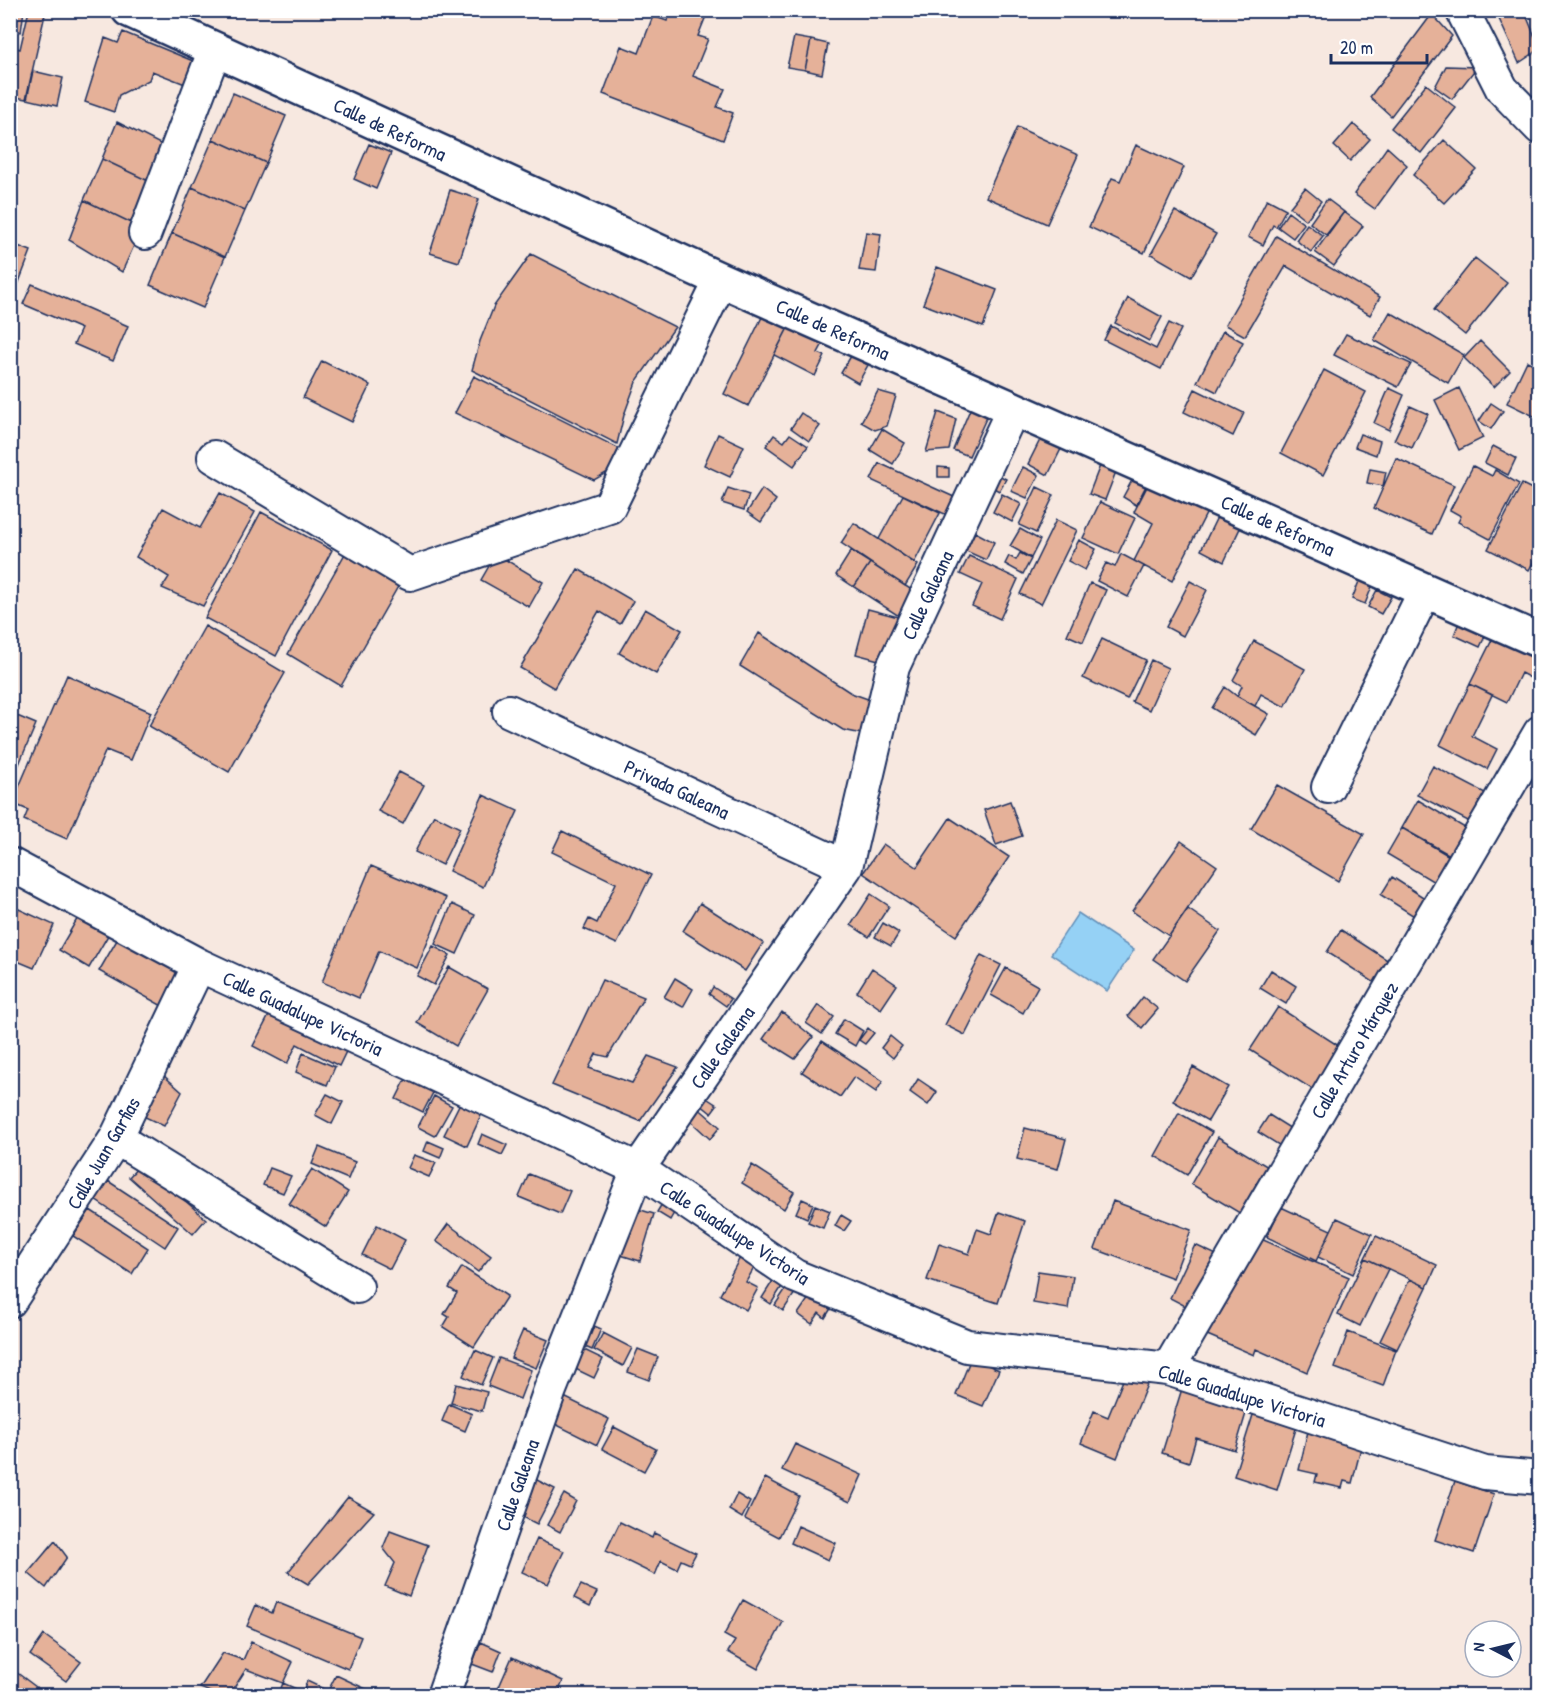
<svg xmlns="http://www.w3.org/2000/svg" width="1550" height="1706" font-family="'Patrick Hand',sans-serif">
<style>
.water{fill:#95d1f5;stroke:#6490b9;stroke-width:1.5}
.building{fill:#e5b199;stroke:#1b2f5e;stroke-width:1.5}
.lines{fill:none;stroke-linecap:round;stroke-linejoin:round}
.minor-casing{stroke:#1b2f5e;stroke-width:36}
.major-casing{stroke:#1b2f5e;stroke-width:38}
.minor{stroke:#fff;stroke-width:32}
.major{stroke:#fff;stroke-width:33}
.labels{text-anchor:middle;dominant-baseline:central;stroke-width:6;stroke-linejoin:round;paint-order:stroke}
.street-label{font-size:20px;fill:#1b2f5e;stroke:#fff}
</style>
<rect width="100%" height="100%" fill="#f7e8e0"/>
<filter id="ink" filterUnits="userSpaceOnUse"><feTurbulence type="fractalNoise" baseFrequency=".0167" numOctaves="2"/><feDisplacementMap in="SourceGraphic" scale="12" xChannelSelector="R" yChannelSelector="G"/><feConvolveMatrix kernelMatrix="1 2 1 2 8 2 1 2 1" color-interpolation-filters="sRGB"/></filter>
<g filter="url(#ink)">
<path class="water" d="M1078 913 1134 950 1107 991 1051 954Z"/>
<path class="building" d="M10 10H24L21 32 10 31Z
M29 10H46L26 99 10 96V46L20 49Z
M671 10 708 11 698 36 708 39 693 76 725 89 717 107 733 113 723 140 603 94 621 46 639 53 653 16 667 21Z
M1495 10H1524L1540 49 1519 63Z
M1432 14 1452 36 1391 116 1370 97Z
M123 32 193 61 185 84 152 71 149 80 119 95 114 112 85 102 105 38 118 43Z
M794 37 811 40 805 70 787 67Z
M811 40 828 44 822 74 805 70Z
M1446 66 1477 67 1452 99 1435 87Z
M33 71 63 78 57 106 27 99Z
M1426 84 1456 108 1421 153 1391 128Z
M233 93 286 116 266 163 213 139Z
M117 122 174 151 159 186 102 159Z
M1353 124 1370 139 1350 161 1334 146Z
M1017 127 1078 155 1047 224 986 197Z
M213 139 266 163 245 211 192 187Z
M1444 140 1476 169 1444 203 1413 175Z
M369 144 391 153 376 189 354 179Z
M1136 145 1184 167 1144 253 1089 227 1112 178 1120 181Z
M1387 147 1407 165 1375 209 1354 194Z
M102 159 159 186 142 228 84 200Z
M192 187 245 211 225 257 172 233Z
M1305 188 1321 201 1306 220 1290 207Z
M450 190 479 199 459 262 430 253Z
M1267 199 1286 209 1276 227 1273 225 1263 245 1248 237Z
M1327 199 1344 212 1326 235 1310 223Z
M84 200 142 228 122 272 69 240Z
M1175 211 1216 234 1191 277 1151 254Z
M1288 212 1304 224 1293 238 1278 227Z
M1344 212 1363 226 1334 266 1315 252Z
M1307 224 1323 236 1311 252 1296 240Z
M866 232 881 234 876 272 859 270Z
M172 233 225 257 203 308 150 285Z
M1276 236 1380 297 1370 315 1286 266 1245 336 1225 325Z
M10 243 31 251 14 295 10 294Z
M531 254 675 327 636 382 624 415 617 444 472 370 480 341 494 306Z
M1475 258 1507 283 1465 335 1434 310Z
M937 267 997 290 983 327 923 304Z
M32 284 128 326 113 361 74 344 81 329 23 304Z
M1128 298 1162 317 1149 341 1115 323Z
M767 307 792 320 748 406 724 394Z
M1390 312 1464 355 1448 383 1374 340Z
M792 320 826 338 818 353 825 356 815 376 774 355Z
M1169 323 1181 329 1161 369 1104 340 1111 326 1156 349Z
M1223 331 1243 342 1217 392 1197 382Z
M1346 334 1411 364 1398 387 1334 355Z
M1480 341 1510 371 1494 387 1464 358Z
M851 356 868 365 858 383 841 373Z
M322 361 370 385 352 422 303 398Z
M1527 361 1540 367V419L1507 403Z
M1324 370 1366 392 1323 475 1281 453Z
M474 376 626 452 620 465 594 480 455 413Z
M1389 388 1404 395 1389 430 1374 423Z
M1459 388 1483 438 1459 450 1435 400Z
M1195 389 1244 413 1233 436 1184 412Z
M878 391 896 396 887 426 875 430 861 422Z
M1491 403 1503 411 1491 429 1479 421Z
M1410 406 1428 414 1412 448 1394 440Z
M971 407 988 414 969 456 953 450Z
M938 412 956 419 949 450 926 452Z
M801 413 820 426 809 441 791 428Z
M882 429 905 443 893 464 870 450Z
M1045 430 1065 441 1048 475 1028 464Z
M718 434 744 446 730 477 704 465Z
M790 434 808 446 794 466 766 446 774 435 784 442Z
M1360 434 1380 441 1376 455 1355 447Z
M1493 446 1516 458 1508 475 1485 463Z
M1396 458 1454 485 1432 534 1374 508Z
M879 463 954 497 947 515 871 480Z
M1101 463 1117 469 1105 500 1089 494Z
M1473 466 1492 476 1495 470 1519 484 1490 539 1458 522 1461 516 1450 510Z
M938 467 949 468V477H938Z
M1023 467 1039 475 1027 498 1011 491Z
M988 469 1006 479 999 491 981 481Z
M1370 469 1386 472 1383 486 1367 483Z
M1136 473 1149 480 1136 505 1123 497Z
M1152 477 1210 506 1172 581 1134 561 1153 523 1134 512Z
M1522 484 1540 493V549L1529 570 1488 549Z
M1037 487 1054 495 1036 533 1019 525Z
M728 488 749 495 744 510 722 503Z
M762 489 776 500 761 522 747 512Z
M220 493 255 512 203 606 162 588 169 577 136 557 163 508 200 528Z
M1002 494 1021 504 1012 522 993 512Z
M903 495 940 513 914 563 879 539Z
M1100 502 1135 518 1118 554 1083 538Z
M261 512 332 550 276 656 205 618Z
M1219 513 1242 524 1224 562 1201 550Z
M1056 520 1077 530 1041 604 1020 594Z
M854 523 918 565 905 586 841 543Z
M1020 529 1040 540 1031 558 1010 546Z
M975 532 994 542 986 560 966 551Z
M1079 540 1096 549 1085 570 1068 561Z
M851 551 870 563 854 587 836 575Z
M346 552 400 583 341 686 288 654Z
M1020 553 1031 559 1023 574 1005 564 1009 556 1016 560Z
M496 554 543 582 529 607 481 580Z
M1121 554 1144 566 1128 597 1097 581 1106 563 1115 567Z
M969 556 1018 579 1000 619 972 606 982 584 960 574Z
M870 563 918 594 902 618 854 587Z
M578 569 633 601 620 624 599 611 554 688 520 668Z
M1362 574 1375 579 1365 604 1352 599Z
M1190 581 1207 590 1183 636 1166 627Z
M1090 583 1106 590 1083 642 1067 635Z
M1377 590 1391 597 1381 614 1368 607Z
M645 609 682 630 656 674 619 653Z
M868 609 902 618 890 663 856 654Z
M1460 620 1487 632 1480 647 1454 635Z
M205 626 285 673 229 772 149 726Z
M759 633 851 693 879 703 872 736 843 730 740 666Z
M1493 638 1540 660V683L1521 673 1507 702 1470 684Z
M1102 639 1146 660 1127 699 1083 678Z
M1254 641 1305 669 1285 707 1261 694 1255 706 1237 696 1242 686 1233 680Z
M1151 660 1168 668 1149 710 1132 702Z
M67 675 151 712 131 760 106 750 67 839 24 820 28 810 12 803Z
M1470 684 1492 695 1472 736 1497 749 1487 769 1440 745Z
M1225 687 1237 696 1269 714 1256 735 1212 708Z
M10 713 36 724 14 776 10 775Z
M1433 766 1489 795 1474 824 1417 795Z
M399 772 424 785 403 824 378 811Z
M1277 785 1364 834 1338 881 1251 829Z
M483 795 518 811 483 887 449 871Z
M1418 800 1465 828 1450 855 1402 828Z
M1010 801 1022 836 996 845 984 810Z
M434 815 460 828 442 865 415 852Z
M950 818 1009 857 956 936 863 873 883 844 917 867Z
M1402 828 1456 860 1441 886 1387 854Z
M562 831 651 875 617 944 584 929 589 919 597 923 616 883 552 852Z
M1181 841 1217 866 1169 936 1132 911Z
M371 866 446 898 417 968 379 951 359 998 322 982Z
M1392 877 1434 904 1422 921 1381 895Z
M871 894 889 906 869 937 851 925Z
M700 903 763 943 745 971 683 931Z
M452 904 475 915 457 954 435 944Z
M10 905 54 925 34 968 10 958Z
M1188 909 1220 931 1185 981 1153 959Z
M80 914 110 932 89 968 59 950Z
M883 923 899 933 891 946 875 937Z
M1341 930 1392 963 1378 985 1327 952Z
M121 933 185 970 164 1007 99 971Z
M433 946 450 955 434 985 417 976Z
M981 955 1001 965 965 1035 945 1025Z
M449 967 488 989 456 1046 417 1023Z
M872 968 897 985 881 1009 857 992Z
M1006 968 1038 986 1023 1013 991 995Z
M1271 970 1296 986 1286 1004 1260 988Z
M675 978 693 989 683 1007 664 997Z
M602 980 644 997 608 1057 596 1054 589 1068 632 1083 648 1056 678 1067 640 1121 552 1085Z
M713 987 731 999 726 1006 709 994Z
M1143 997 1158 1009 1142 1028 1128 1016Z
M275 1004 352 1039 339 1066 297 1044 287 1064 253 1046Z
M818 1005 834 1017 822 1034 806 1023Z
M1278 1007 1342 1048 1315 1091 1250 1050Z
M782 1012 813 1037 795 1059 763 1039Z
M844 1019 863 1031 855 1046 835 1034Z
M868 1028 874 1033 865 1044 859 1040Z
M890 1036 902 1046 893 1058 881 1048Z
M822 1041 883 1081 876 1092 854 1077 840 1097 802 1072Z
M303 1053 335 1067 327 1085 296 1072Z
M1193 1067 1228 1087 1208 1121 1173 1101Z
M411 1069 438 1083 423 1112 396 1099Z
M162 1074 182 1092 164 1126 141 1115Z
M918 1079 937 1092 928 1105 910 1092Z
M327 1094 343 1102 332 1124 315 1115Z
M464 1095 486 1105 467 1146 444 1135Z
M434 1096 452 1106 435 1136 418 1127Z
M705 1097 717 1105 711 1113 700 1104Z
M695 1105 720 1127 710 1139 685 1116Z
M1179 1113 1212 1132 1187 1175 1155 1156Z
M1269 1115 1293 1130 1282 1147 1258 1132Z
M1025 1128 1066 1139 1058 1169 1017 1159Z
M482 1134 507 1145 502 1155 478 1144Z
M1218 1137 1275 1171 1248 1218 1191 1184Z
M428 1141 444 1148 440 1158 424 1151Z
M319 1147 355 1162 348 1179 312 1164Z
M414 1155 436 1163 429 1177 408 1168Z
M142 1163 206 1219 193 1234 129 1177Z
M752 1165 794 1192 784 1209 742 1183Z
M270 1168 291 1176 283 1193 263 1185Z
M312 1169 348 1192 326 1227 289 1204Z
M529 1174 570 1191 560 1214 519 1197Z
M108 1181 178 1227 165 1247 95 1200Z
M666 1197 679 1204 670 1220 657 1212Z
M802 1199 813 1204 807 1218 796 1213Z
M1113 1201 1191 1230 1173 1278 1095 1249Z
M815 1205 830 1211 823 1228 808 1222Z
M628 1206 654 1214 640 1261 614 1253Z
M1281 1207 1331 1230 1316 1261 1267 1237Z
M90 1210 148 1248 132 1274 73 1236Z
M999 1212 1025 1221 998 1303 927 1280 939 1244 969 1254 977 1229 991 1234Z
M841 1215 851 1221 844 1231 835 1226Z
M1337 1218 1372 1234 1353 1274 1318 1257Z
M448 1224 491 1256 478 1272 436 1241Z
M377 1225 405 1240 390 1269 362 1255Z
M1254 1236 1349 1277 1307 1372 1256 1349 1254 1355 1205 1334Z
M1376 1236 1437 1265 1427 1287 1365 1258Z
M1195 1245 1221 1257 1195 1311 1170 1298Z
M743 1252 758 1261 746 1282 758 1288 746 1310 720 1295Z
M1365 1258 1388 1269 1360 1326 1338 1315Z
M462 1267 507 1296 474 1347 443 1327 449 1317 444 1314 457 1293 449 1288Z
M1038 1271 1073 1276 1068 1309 1033 1303Z
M774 1279 783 1285 771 1304 762 1298Z
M1410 1279 1427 1287 1397 1349 1380 1341Z
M787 1287 795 1293 783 1311 775 1305Z
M815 1289 835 1302 825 1318 819 1313 812 1324 798 1314Z
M585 1322 601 1329 592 1350 576 1343Z
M523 1330 548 1340 536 1368 511 1358Z
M1348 1332 1396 1350 1383 1386 1335 1368Z
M603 1333 632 1348 623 1366 594 1350Z
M574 1345 603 1359 594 1378 565 1364Z
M638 1349 658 1357 649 1380 628 1372Z
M475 1350 493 1358 481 1385 463 1376Z
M499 1358 531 1370 520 1399 488 1386Z
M971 1358 999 1370 983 1406 956 1395Z
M1128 1368 1150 1377 1117 1458 1081 1443 1094 1411 1108 1417Z
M1185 1379 1250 1400 1235 1450 1196 1438 1189 1462 1162 1453Z
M456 1384 487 1392 482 1411 451 1403Z
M560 1395 609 1419 597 1445 547 1420Z
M1257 1402 1300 1416 1277 1490 1234 1476Z
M449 1404 472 1414 465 1431 442 1421Z
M614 1427 656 1449 644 1471 602 1449Z
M1309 1427 1363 1440 1352 1483 1344 1481 1342 1488 1315 1482 1317 1474 1299 1470Z
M795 1444 862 1475 850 1502 782 1470Z
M529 1476 555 1489 537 1524 511 1511Z
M765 1478 799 1496 779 1537 745 1519Z
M1455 1481 1494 1494 1474 1553 1435 1540Z
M564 1494 576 1501 560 1532 547 1525Z
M737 1494 750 1502 742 1518 729 1510Z
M348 1497 374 1512 308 1584 288 1572Z
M620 1522 652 1538 654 1533 696 1553 690 1564 681 1560 677 1569 661 1561 655 1575 606 1551Z
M798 1526 836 1543 828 1560 791 1543Z
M390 1531 428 1545 409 1596 385 1586 395 1563 383 1548Z
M537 1539 564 1551 548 1584 522 1572Z
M55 1541 67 1557 46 1588 28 1573Z
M581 1585 597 1592 590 1606 574 1598Z
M743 1600 783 1622 758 1669 728 1652 735 1641 724 1635Z
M276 1602 361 1637 348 1669 247 1626 256 1605 272 1613Z
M44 1635 81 1662 66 1681 30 1655Z
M251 1642 293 1662 283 1683 246 1669 229 1696H220L200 1688 223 1653 243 1660Z
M481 1642 501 1651 493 1672 472 1664Z
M512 1657 563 1681 557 1696H495Z
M12 1669 48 1696H10Z
M336 1675 381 1696H278L283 1683 303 1692 307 1681 328 1691Z"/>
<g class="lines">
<defs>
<path id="minor" d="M1462 10 1502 89 1540 128
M145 233 215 49
M214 457 410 574 609 507 721 280
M509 711 846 867
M1328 787 1425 591
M10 864 199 965 638 1169 795 1276 967 1346 1168 1369 1485 1473 1540 1478
M116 1138 357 1287
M10 1301 116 1138 199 965
M1168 1369 1540 732
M443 1696 550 1390 638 1169 846 867 893 667 1013 409"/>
<path id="major" d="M129 10 721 280 1540 641"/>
</defs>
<use href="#minor" class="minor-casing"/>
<use href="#major" class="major-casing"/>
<use href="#minor" class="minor"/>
<use href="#major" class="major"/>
</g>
</g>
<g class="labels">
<g class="street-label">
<text transform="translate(390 129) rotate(25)">Calle de Reforma</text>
<text transform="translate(833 329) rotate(24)">Calle de Reforma</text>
<text transform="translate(1278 525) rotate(24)">Calle de Reforma</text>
<text transform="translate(927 595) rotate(-65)">Calle Galeana</text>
<text transform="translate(677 789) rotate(25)">Privada Galeana</text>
<text transform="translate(303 1013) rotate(25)">Calle Guadalupe Victoria</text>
<text transform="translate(722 1047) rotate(-55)">Calle Galeana</text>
<text transform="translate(1354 1050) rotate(-60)">Calle Arturo Márquez</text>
<text transform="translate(103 1153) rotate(-60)">Calle Juan Garfias</text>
<text transform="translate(735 1232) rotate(33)">Calle Guadalupe Victoria</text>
<text transform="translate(1242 1395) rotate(17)">Calle Guadalupe Victoria</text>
<text transform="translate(517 1485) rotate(-71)">Calle Galeana</text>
</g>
</g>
<rect width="1550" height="1706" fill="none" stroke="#fff" stroke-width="36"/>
<rect x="18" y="18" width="1514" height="1670" fill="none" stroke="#1b2f5e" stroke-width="2" filter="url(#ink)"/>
<g transform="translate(1493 1649) rotate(277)"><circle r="28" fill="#ffffff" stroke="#a4acbf" stroke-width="1.5"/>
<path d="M0-4.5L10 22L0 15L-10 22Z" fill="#1b2f5e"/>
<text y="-9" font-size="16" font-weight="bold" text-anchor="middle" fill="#1b2f5e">N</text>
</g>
<path d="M1331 54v9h96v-9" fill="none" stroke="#1b2f5e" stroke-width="3"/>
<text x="1340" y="54" font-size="18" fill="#1b2f5e" stroke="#ffffff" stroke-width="4.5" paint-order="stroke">20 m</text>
</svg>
